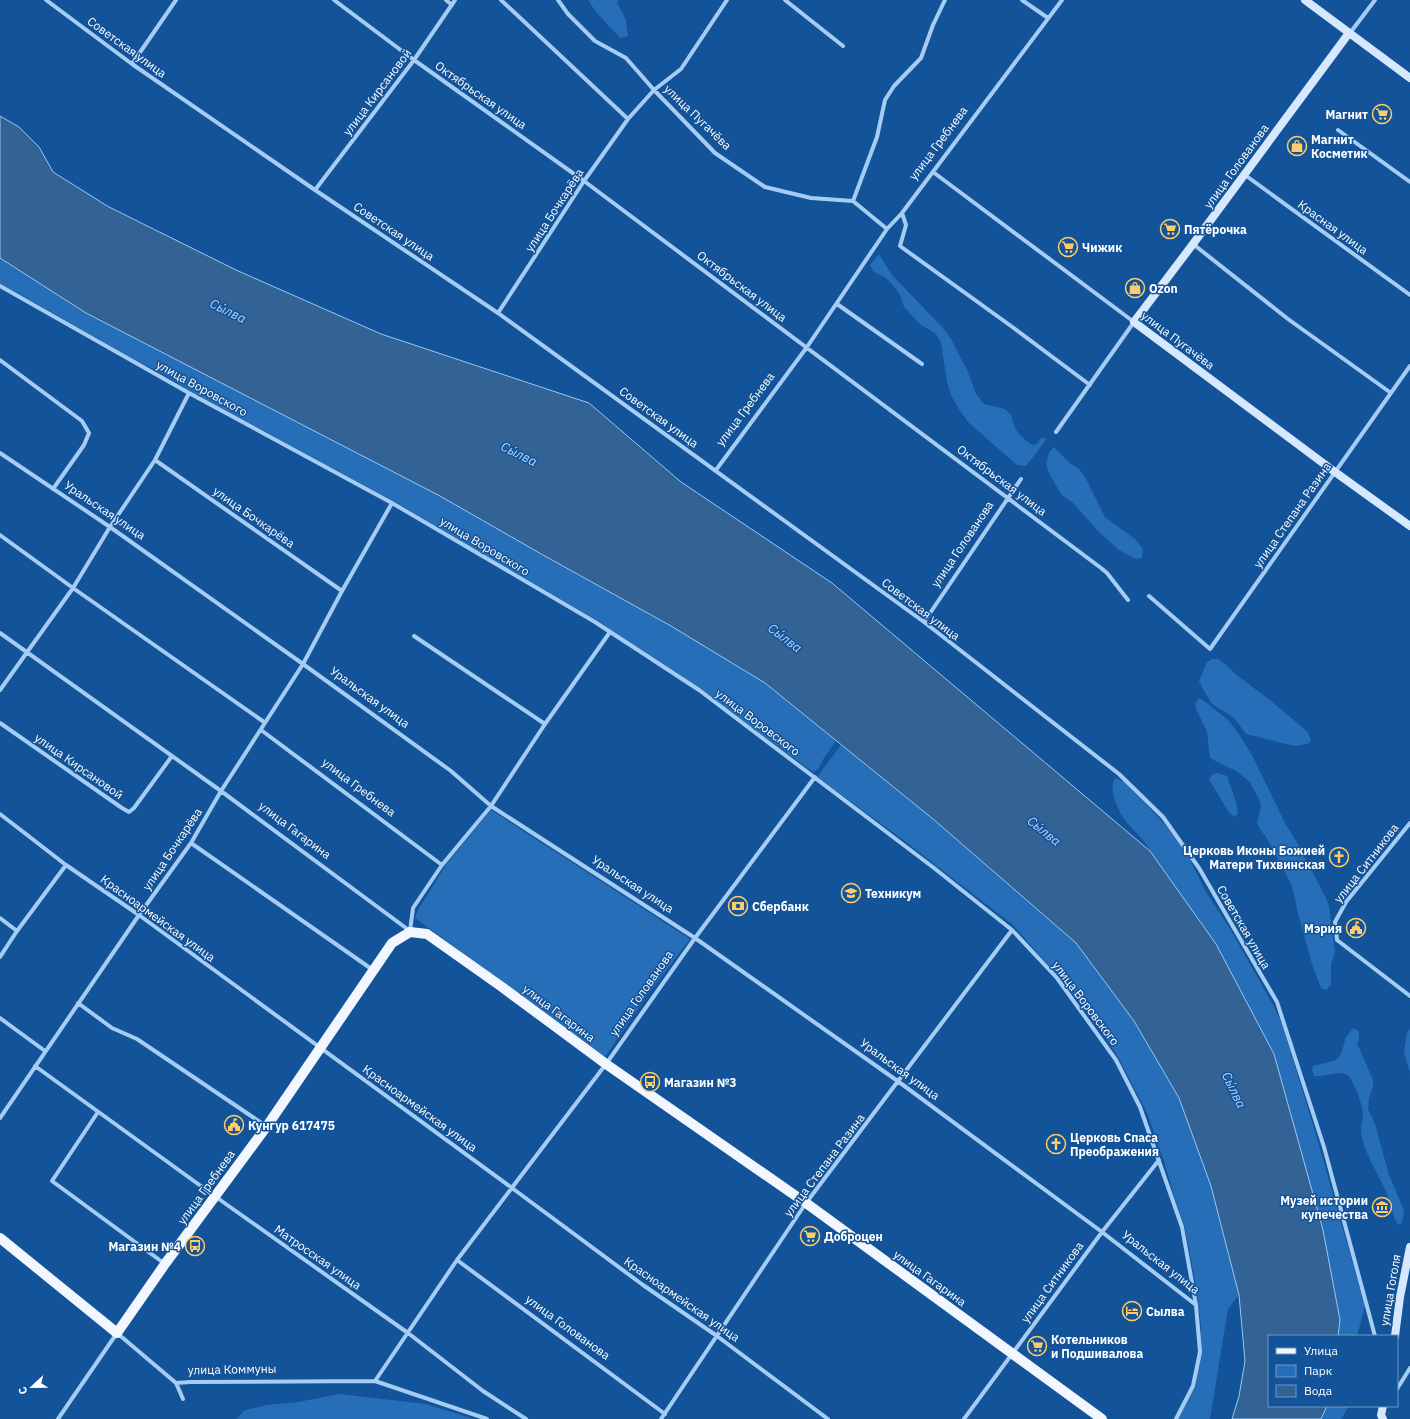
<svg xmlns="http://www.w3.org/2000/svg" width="1410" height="1419" font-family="'IBM Plex Sans',sans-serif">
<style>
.green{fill:#266eb7}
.water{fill:#336295;stroke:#97c8f6}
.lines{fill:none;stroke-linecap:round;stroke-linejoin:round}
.street{stroke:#a5ccf3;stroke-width:4}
.secondary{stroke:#d5e8fd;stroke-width:8}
.primary{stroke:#f2f7ff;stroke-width:10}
.labels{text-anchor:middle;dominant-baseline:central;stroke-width:3;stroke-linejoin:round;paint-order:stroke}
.street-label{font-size:12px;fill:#fff;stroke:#135399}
.poi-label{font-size:12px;font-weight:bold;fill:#fff;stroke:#135399;text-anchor:start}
.water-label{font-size:13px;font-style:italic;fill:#b2d6fa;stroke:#135399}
</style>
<rect width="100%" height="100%" fill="#135399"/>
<path class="green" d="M588 0H619L617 2 626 20 628 36 620 38 596 12Z
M879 254 892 275 944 329 951 339 968 372 976 394 984 404 1005 409 1011 415 1016 430 1025 440 1033 445 1037 444 1040 439 1044 437 1046 440 1026 466 1017 465 969 423 960 411 951 395 947 382 941 343 936 334 920 324 904 307 900 295 892 284 885 277 874 272 870 265Z
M0 258 86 313 440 496 543 555 671 626 765 683 836 741 822 761 819 768 813 772 743 721 616 634 603 624 479 552 397 503 195 394 163 374 135 360 16 292 12 291 0 284Z
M1054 447 1071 464 1079 469 1085 477 1105 517 1135 539 1143 549 1142 558 1136 559 1119 550 1099 532 1073 503 1061 494 1050 475 1046 464 1048 456 1050 451Z
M1212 659H1218L1225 664 1238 676 1271 701 1308 732 1311 741 1307 744 1294 746 1246 734 1234 718 1212 704 1203 689 1199 681 1207 662Z
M1198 698 1203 700 1228 720 1239 734 1252 755 1285 823 1296 841 1325 896 1329 906 1335 952 1331 964V984L1327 990 1321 988 1312 964 1299 918 1293 890 1290 882 1268 840 1260 829 1257 823 1261 807 1259 799 1249 781 1235 770 1225 766 1210 758 1207 732 1195 706Z
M841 745 933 819 1076 943 1134 1021 1179 1098 1211 1186 1239 1295 1228 1309 1210 1419H1178L1196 1385 1201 1326 1197 1292 1185 1228 1174 1196 1164 1161 1147 1113 1117 1055 1096 1024 1065 984 1013 925 902 839 817 777Z
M1218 773 1227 776 1237 805 1238 814 1234 817 1228 811 1209 779 1212 775Z
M1116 778 1125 782 1166 826 1187 854 1206 892 1232 932 1273 1005 1282 1024 1314 1128 1365 1306 1357 1336H1338L1340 1320 1150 851C1144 838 1132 830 1124 819 1118 811 1107 786 1116 778Z
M491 810 690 939 649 993 605 1057 415 918 418 910 447 863Z
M1353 1028 1359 1031V1040L1357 1043 1373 1080V1087L1369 1098 1368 1109 1375 1124 1389 1175 1404 1210 1402 1223 1398 1225C1393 1217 1392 1208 1389 1199 1382 1179 1361 1150 1361 1129 1361 1124 1363 1119 1363 1114 1363 1106 1353 1078 1347 1075 1338 1070 1325 1077 1314 1076L1312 1070 1313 1066 1336 1060 1341 1054 1346 1037Z
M1410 1029V1073L1404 1052 1407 1032Z
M339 1394 426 1404 474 1419H236L245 1410 267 1405 298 1402Z
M1327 1406H1349L1341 1419H1321Z"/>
<path class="water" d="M0 116 19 127 39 147 53 172 109 207 236 270 381 334 589 403 681 482 832 583 1150 851 1216 944 1274 1054 1323 1230 1340 1320 1338 1336H1269V1406H1327L1321 1419H1232L1239 1396 1245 1361 1239 1295 1211 1186 1179 1098 1134 1021 1076 943 933 819 765 683 671 626 543 555 440 496 86 313 0 258Z"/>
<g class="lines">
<path class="street" d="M46 0 132 64 315 190 498 313 924 622 1119 774 1163 817 1199 868 1277 1002 1324 1147 1375 1336
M334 0 414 60 584 181 1101 568 1107 573 1128 600
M446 0 452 5
M501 0 628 119
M558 0 568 14 595 41 626 58 654 90 715 153 765 187 811 198 853 201 887 229
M785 0 843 46
M1022 0 1048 18
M1350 33 1375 0
M132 64 176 0
M1338 130 1410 182
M933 172 1134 322 1056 432
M1245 175 1410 295
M315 190 414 60 455 0
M853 201 877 137 885 100 894 86 921 58 933 25 945 0
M902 213 906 225 900 246 1011 326 1090 385
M1193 244 1288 319 1391 393
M0 286 189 393 392 503 595 622 699 690 934 868 1012 930 1057 978 1116 1060 1140 1107 1182 1227 1196 1305 1200 1352 1193 1386 1176 1419
M837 304 922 364
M498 313 584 181 628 119 654 90 681 69 727 0
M0 360 82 421 89 433 84 445 53 489
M0 453 110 527 303 664 451 771 491 806 695 938 899 1082 1102 1232 1196 1305
M155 460 342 591
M716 470 807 347 887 229 902 213 1062 0
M0 535 73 588 264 722
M1149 596 1210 649 1410 366
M924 622 1021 479
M0 633 221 791 410 931
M414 636 545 724
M0 690 73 588 110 527 155 460 189 393
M0 723 122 808 129 812 134 808 172 756
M261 730 442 865
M0 814 66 865 139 915 512 1188 643 1285 717 1336 828 1419
M1410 823 1346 902 1335 922 1337 940 1410 996
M191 843 373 970
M0 918 17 931
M410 931 413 908 442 865 491 806 545 724 610 632
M0 957 17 931 66 865
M78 1003 112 1028 137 1039 266 1126
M0 1018 45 1051
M35 1066 216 1197 408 1333 483 1391 526 1419
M98 1112 52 1181 165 1264
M0 1118 139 915 191 843 221 791 303 664 342 591 392 503
M457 1260 665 1414
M375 1381 457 1260 606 1064 695 938 815 777
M176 1383 183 1399
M1397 1389 1410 1368
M58 1419 117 1333 176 1383 190 1382 375 1381 487 1419
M661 1419 806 1203 1012 930
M964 1419 1102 1232 1159 1160"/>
<path class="secondary" d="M1305 0 1410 78
M1349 33 1193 244 1134 322 1335 472 1410 526
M1395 1336 1400 1297 1410 1247
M1383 1406 1381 1415 1383 1419"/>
<path class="primary" d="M0 1238 117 1333 165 1264 267 1126 392 943 410 932 427 934 502 987 606 1064 806 1203 1102 1419"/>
</g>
<defs>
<symbol id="supermarket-ring" viewBox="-11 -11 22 22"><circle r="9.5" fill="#135399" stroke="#ffcd68" stroke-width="1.5"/><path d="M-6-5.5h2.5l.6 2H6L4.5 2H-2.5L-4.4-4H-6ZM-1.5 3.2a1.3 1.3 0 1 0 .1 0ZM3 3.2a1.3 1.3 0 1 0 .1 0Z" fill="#ffcd68"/></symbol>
<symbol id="shop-ring" viewBox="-11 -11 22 22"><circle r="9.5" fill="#135399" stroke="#ffcd68" stroke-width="1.5"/><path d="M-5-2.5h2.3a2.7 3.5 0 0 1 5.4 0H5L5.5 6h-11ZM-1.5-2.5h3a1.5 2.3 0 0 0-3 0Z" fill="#ffcd68"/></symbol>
<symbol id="church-ring" viewBox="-11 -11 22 22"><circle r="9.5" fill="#135399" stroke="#ffcd68" stroke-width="1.5"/><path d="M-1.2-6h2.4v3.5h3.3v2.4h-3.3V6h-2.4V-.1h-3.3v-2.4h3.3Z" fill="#ffcd68"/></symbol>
<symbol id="university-ring" viewBox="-11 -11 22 22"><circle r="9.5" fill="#135399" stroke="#ffcd68" stroke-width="1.5"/><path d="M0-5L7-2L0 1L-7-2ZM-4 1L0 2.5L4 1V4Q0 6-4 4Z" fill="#ffcd68"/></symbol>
<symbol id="bank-ring" viewBox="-11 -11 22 22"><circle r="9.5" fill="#135399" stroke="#ffcd68" stroke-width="1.5"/><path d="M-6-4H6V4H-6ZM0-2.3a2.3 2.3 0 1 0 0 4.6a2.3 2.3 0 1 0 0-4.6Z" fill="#ffcd68"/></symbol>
<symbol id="civic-ring" viewBox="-11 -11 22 22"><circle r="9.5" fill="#135399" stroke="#ffcd68" stroke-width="1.5"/><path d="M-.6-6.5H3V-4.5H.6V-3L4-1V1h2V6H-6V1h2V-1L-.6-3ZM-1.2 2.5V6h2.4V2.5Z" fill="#ffcd68"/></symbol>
<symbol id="bus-ring" viewBox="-11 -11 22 22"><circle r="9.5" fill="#135399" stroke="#ffcd68" stroke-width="1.5"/><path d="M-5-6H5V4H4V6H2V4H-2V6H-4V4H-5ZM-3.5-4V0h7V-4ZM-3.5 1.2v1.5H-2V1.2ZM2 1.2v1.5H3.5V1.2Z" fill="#ffcd68"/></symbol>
<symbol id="museum-ring" viewBox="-11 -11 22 22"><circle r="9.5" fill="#135399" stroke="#ffcd68" stroke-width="1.5"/><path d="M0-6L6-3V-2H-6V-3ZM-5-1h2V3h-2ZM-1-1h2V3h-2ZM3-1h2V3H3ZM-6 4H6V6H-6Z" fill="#ffcd68"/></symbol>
<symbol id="hotel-ring" viewBox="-11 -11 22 22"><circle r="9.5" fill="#135399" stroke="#ffcd68" stroke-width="1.5"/><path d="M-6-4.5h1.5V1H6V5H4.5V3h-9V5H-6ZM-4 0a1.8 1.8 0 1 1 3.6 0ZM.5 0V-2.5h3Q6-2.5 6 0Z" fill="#ffcd68"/></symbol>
</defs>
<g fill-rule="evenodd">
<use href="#supermarket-ring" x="1371" y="103" width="22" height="22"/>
<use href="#shop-ring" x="1286" y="135" width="22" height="22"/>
<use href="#supermarket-ring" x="1159" y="218" width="22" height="22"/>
<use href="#supermarket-ring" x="1057" y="236" width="22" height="22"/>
<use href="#shop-ring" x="1124" y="277" width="22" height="22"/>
<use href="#church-ring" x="1328" y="846" width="22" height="22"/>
<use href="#university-ring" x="840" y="882" width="22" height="22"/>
<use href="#bank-ring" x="727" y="895" width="22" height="22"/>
<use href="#civic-ring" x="1345" y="917" width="22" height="22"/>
<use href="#bus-ring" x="639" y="1071" width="22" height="22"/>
<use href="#civic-ring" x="223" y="1114" width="22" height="22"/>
<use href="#church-ring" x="1045" y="1133" width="22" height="22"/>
<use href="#museum-ring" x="1371" y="1196" width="22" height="22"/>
<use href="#supermarket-ring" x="799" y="1225" width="22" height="22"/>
<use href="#bus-ring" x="184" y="1235" width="22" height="22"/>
<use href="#hotel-ring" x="1121" y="1300" width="22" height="22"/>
<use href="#supermarket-ring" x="1026" y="1335" width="22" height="22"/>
</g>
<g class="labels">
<g class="street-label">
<text transform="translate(127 47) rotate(36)">Советская улица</text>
<text transform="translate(377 92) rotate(-53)">улица Кирсановой</text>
<text transform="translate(481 95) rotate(35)">Октябрьская улица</text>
<text transform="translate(698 117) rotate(44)">улица Пугачёва</text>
<text transform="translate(938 143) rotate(-53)">улица Гребнева</text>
<text transform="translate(1236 166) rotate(-54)">улица Голованова</text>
<text transform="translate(554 210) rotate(-57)">улица Бочкарёва</text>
<text transform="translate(1333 227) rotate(36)">Красная улица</text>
<text transform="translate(394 231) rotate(34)">Советская улица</text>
<text transform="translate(742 286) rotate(37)">Октябрьская улица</text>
<text transform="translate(1178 340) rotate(37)">улица Пугачёва</text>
<text transform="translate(202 388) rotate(29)">улица Воровского</text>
<text transform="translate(745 409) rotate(-53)">улица Гребнева</text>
<text transform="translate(659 417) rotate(36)">Советская улица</text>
<text transform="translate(1002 480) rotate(37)">Октябрьская улица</text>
<text transform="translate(105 510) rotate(34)">Уральская улица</text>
<text transform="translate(1292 515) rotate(-55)">улица Степана Разина</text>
<text transform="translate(254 517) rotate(35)">улица Бочкарёва</text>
<text transform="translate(962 544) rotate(-56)">улица Голованова</text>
<text transform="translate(485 546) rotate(31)">улица Воровского</text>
<text transform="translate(921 609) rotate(37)">Советская улица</text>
<text transform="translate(370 697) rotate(36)">Уральская улица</text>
<text transform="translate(758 722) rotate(37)">улица Воровского</text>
<text transform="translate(79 766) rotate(35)">улица Кирсановой</text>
<text transform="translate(359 787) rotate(37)">улица Гребнева</text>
<text transform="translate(295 830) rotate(37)">улица Гагарина</text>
<text transform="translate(172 849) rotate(-56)">улица Бочкарёва</text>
<text transform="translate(1366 863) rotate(-52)">улица Ситникова</text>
<text transform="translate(633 884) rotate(33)">Уральская улица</text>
<text transform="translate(158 918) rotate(36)">Красноармейская улица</text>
<text transform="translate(1244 927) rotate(60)">Советская улица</text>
<text transform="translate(641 993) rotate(-55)">улица Голованова</text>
<text transform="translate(1086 1003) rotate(53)">улица Воровского</text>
<text transform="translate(559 1013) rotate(37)">улица Гагарина</text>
<text transform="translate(900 1069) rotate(36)">Уральская улица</text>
<text transform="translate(420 1108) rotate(36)">Красноармейская улица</text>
<text transform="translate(824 1165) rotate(-53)">улица Степана Разина</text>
<text transform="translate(206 1187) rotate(-54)">улица Гребнева</text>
<text transform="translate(318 1257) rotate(35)">Матросская улица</text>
<text transform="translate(1161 1262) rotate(38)">Уральская улица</text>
<text transform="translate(930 1278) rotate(36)">улица Гагарина</text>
<text transform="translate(1052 1282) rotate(-54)">улица Ситникова</text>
<text transform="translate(1390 1290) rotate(-80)">улица Гоголя</text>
<text transform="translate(682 1299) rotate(35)">Красноармейская улица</text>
<text transform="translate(568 1327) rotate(36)">улица Голованова</text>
<text transform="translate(232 1369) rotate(-1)">улица Коммуны</text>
</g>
<g class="poi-label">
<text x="1368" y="114" text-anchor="end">Магнит</text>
<text x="1311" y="139">Магнит<tspan x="1311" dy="14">Косметик</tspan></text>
<text x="1184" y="229">Пятёрочка</text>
<text x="1082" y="247">Чижик</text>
<text x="1149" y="288">Ozon</text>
<text x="1325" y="850" text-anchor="end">Церковь Иконы Божией<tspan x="1325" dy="14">Матери Тихвинская</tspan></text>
<text x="865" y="893">Техникум</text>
<text x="752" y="906">Сбербанк</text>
<text x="1342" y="928" text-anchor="end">Мэрия</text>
<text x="664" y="1082">Магазин №3</text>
<text x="248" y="1125">Кунгур 617475</text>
<text x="1070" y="1137">Церковь Спаса<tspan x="1070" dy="14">Преображения</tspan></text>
<text x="1368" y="1200" text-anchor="end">Музей истории<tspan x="1368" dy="14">купечества</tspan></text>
<text x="824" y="1236">Доброцен</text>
<text x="181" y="1246" text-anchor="end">Магазин №4</text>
<text x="1146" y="1311">Сылва</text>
<text x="1051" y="1339">Котельников<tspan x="1051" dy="14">и Подшивалова</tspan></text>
</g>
<g class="water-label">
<text transform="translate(228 311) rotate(26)">Сы́лва</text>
<text transform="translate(519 454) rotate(26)">Сы́лва</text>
<text transform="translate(785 638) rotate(37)">Сы́лва</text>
<text transform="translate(1044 831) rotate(39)">Сы́лва</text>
<text transform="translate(1234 1090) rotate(64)">Сы́лва</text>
</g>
</g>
<rect x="1268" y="1335" width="130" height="72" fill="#135399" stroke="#7198c2"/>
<rect x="1276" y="1348" width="20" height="6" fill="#f2f7ff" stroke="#7198c2"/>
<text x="1304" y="1355" font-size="12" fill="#ffffff">Улица</text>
<rect x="1276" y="1365" width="20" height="12" fill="#266eb7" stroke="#7198c2"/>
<text x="1304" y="1375" font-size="12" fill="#ffffff">Парк</text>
<rect x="1276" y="1385" width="20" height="12" fill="#336295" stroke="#7198c2"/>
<text x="1304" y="1395" font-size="12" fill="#ffffff">Вода</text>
<g transform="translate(32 1387) rotate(248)" stroke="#135399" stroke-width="3" paint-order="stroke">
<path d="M0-3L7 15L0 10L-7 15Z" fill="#ffffff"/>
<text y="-6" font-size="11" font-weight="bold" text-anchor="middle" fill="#ffffff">С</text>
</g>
</svg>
